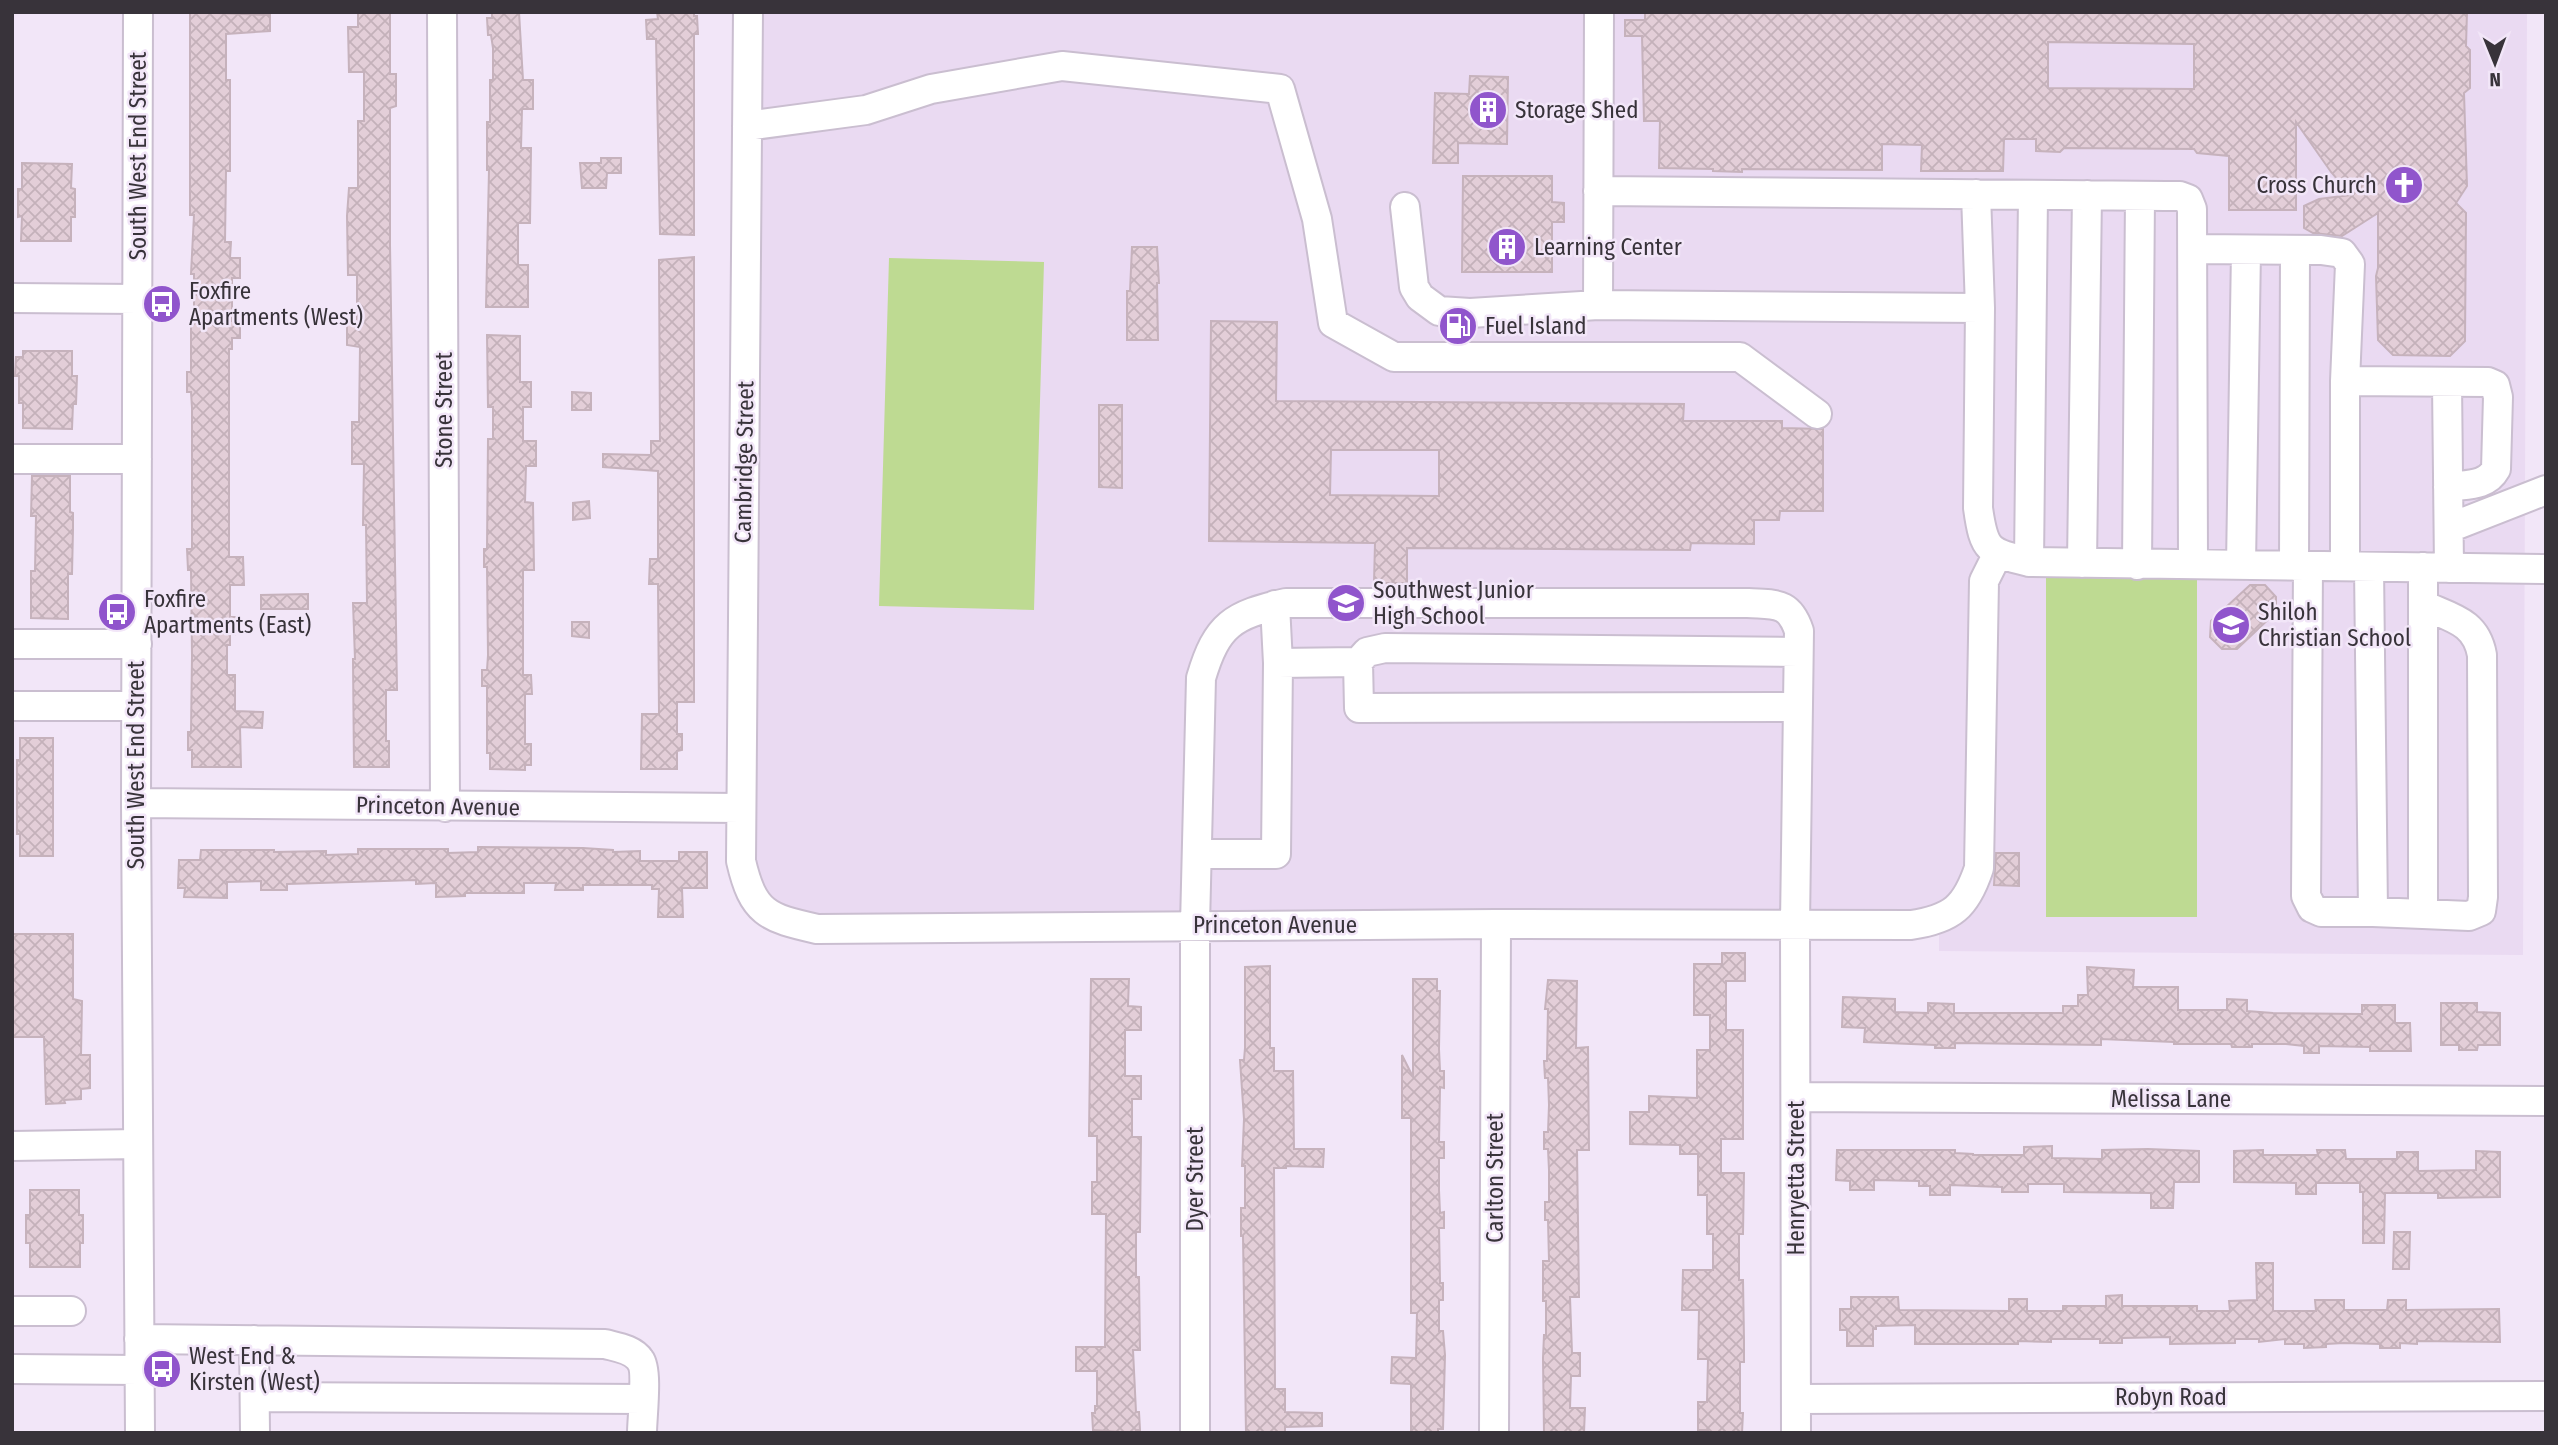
<svg xmlns="http://www.w3.org/2000/svg" width="2558" height="1445" font-family="'Fira Sans Condensed',sans-serif">
<style>
.built{fill:#eadaf2}
.pitch{fill:#beda92}
.building{fill:url(#building-cross-hatch);stroke:#c6b2bc;stroke-width:2;fill-rule:evenodd}
.lines{fill:none;stroke-linecap:round;stroke-linejoin:round}
.minor-casing{stroke:#cabed0;stroke-width:32}
.minor{stroke:#fff;stroke-width:28}
.labels{text-anchor:middle;dominant-baseline:central;stroke-width:5;stroke-linejoin:round;paint-order:stroke}
.poi-label{font-size:23px;fill:#38333a;stroke:#f2e6f8;text-anchor:start}
.street-label{font-size:23px;fill:#38333a;stroke:#f2e6f8}
</style>
<defs>
<pattern id="building-cross-hatch" width="8" height="8" patternUnits="userSpaceOnUse" patternTransform="scale(1.75)"><rect width="8" height="8" fill="#e3ced8"/><path d="M0 0l8 8M0 8l8-8" fill="none" stroke="#c4b1ba"/></pattern>
</defs>
<rect width="100%" height="100%" fill="#f2e6f8"/>
<path class="built" d="M760 12H2527L2523 955 1939 951V903L1913 910 822 920 791 913 773 901 760 885 753 859Z"/>
<path class="pitch" d="M889 258 1044 262 1034 610 879 606Z
M2046 578H2197V917H2046Z"/>
<path class="building" d="M190 12 270 15V31L226 34V80H230V171H226L225 242H231L230 258H240V278H232V321H240V338H232V349H229V557H243L244 585H230V617H235V634L230 633V645H227V675H235V711L263 712 262 728 240 727 241 767H192V750H188V732H191L192 656 191 570H188L187 549H192V408L191 392H187V372H191V314H194V274H191L194 215H190Z
M358 12H390V74H396V106L390 108V245L397 690H386V741H389V767H354L353 659H355L353 603H367L366 525H363L364 464H352V422H359L360 347 347 345V323L357 322V275H348L347 216 349 188H358V121H364V72H349L348 27H358Z
M492 12H519L523 80H533V109H522L521 148H531L530 223H518V265H528V307H486L489 170H487V122H490V80H493V48L491 35H488L487 18H492Z
M657 12H694V16H697L698 34H694V235L660 234 656 39H647L646 20 658 19Z
M1645 12H2467L2466 46 2470 50V88L2464 93 2467 186 2456 203 2466 213 2465 341 2450 356 2393 355 2378 340 2376 276 2378 268V213L2342 236 2313 233 2304 228V206L2319 199 2351 195 2331 172 2296 122V210H2229V156L2197 153 2194 149 2064 148 2060 152 2036 151V139H2004L2003 171H1921L1922 145 1882 144V170L1742 169V172L1713 171V169L1659 168 1660 121H1644L1642 36H1625V20H1645ZM2048 42 2194 44V89L2048 88Z
M1470 76 1508 77 1507 144 1458 143V163H1433L1435 93 1469 94Z
M601 158H621V173H607L606 188H582L580 163H601Z
M22 163 72 164 71 188 75 189V217H71V241H21L22 216 18 217V189H22Z
M1463 176H1552V202L1564 203V222H1552V272H1462Z
M1132 247H1157L1159 283H1157L1158 340H1127V291H1130Z
M694 257V702H677V734H682V750L677 751V769H641L642 714H659L658 584H649L650 559H658V471L603 467V454L651 455V441H660L659 260Z
M1211 321 1277 322 1276 401 1684 404 1683 421H1782V428L1823 429V511H1780L1779 520H1754V544L1691 543 1690 550 1407 548V583H1374L1375 543 1209 541ZM1331 450H1439V496L1330 495Z
M487 335 520 336V382H531V407H523V441H536V466H526L525 502 533 503 534 570H523V675H531L532 694H525V744H531V765H525V770L490 769V753H487V686H482V670H487L488 655 487 567H484V549H487L488 439H493V407H488Z
M23 351H72V376H77L76 404H73L72 429 23 428V403H19V376H15L16 357H23Z
M572 392 591 393V410H572Z
M1099 405H1122V488L1099 487Z
M32 476H70V512L73 513V529L72 574H68V619L31 618V571H35L36 516H31Z
M589 501 590 518 573 520V503Z
M2250 585H2265L2276 597V612L2237 649H2222L2210 637 2211 621Z
M308 594V609H261V595Z
M572 622H589V638L572 636Z
M20 738H53V856H20V834H17V760H20Z
M478 847 583 848 613 850V852L640 851V861H679V852H707V888H682L683 917H658L659 889H652V885H583V890H555L556 883H524V893H465V896L436 897V883L416 884V880L287 884V890H261V881L227 882V898L184 897 185 888H178L179 860H200L201 850H274V852L326 851V855L358 854V849H448V853L478 852Z
M1996 853H2019V886L1994 885Z
M12 934H73V999L82 1001 81 1055H90V1088L81 1089V1099L64 1100 65 1103 46 1104 44 1037H12Z
M1722 953H1745V981H1726V1030H1743V1139H1721V1173H1744L1743 1234H1739V1280H1743L1744 1340V1362H1740V1413H1743L1742 1433H1708V1430H1698V1402H1707L1708 1359H1698L1699 1310H1682L1683 1270H1713V1234H1707V1195H1698V1154H1680V1145L1630 1144V1112H1649V1096L1697 1098V1050H1710V1015H1694V964H1722Z
M1270 966V1048H1274V1071H1293L1294 1149H1324L1323 1167 1286 1166V1168H1274L1275 1389H1285V1412L1322 1413V1426L1285 1427V1433H1246L1243 1236H1241V1208H1245V1166H1242L1244 1119 1240 1060H1244L1245 1048V967Z
M2087 967 2134 970 2133 987H2178V1010H2227V999L2247 1000V1011L2273 1013 2362 1014V1005H2395V1023H2410L2411 1051H2370V1047L2319 1046V1053H2304V1046L2286 1044H2252V1047H2232L2231 1044H2174V1042L2101 1039V1045L1955 1043V1048H1935V1045L1864 1042 1865 1028 1842 1027 1843 997 1895 999V1012L1928 1013V1003L1954 1004V1013H2063V1006H2078V995H2088Z
M1091 979H1129L1128 1006 1141 1007V1030H1125V1076H1141V1099H1132V1137H1141L1140 1232H1136V1277H1139L1140 1350H1133L1136 1412H1139L1140 1430H1136V1433L1093 1430 1092 1413H1095V1406H1097V1371H1076V1347H1105L1106 1214H1092V1182H1097V1136H1089Z
M1413 979H1437V991H1440L1439 1049 1440 1071H1444V1088L1440 1087 1439 1142H1444V1158H1439V1190L1440 1213 1444 1212V1228H1439L1440 1283H1443V1300H1439V1331H1443L1445 1355 1443 1429H1438V1433H1411V1384L1391 1383 1392 1357 1416 1358 1417 1313H1411V1118H1402V1055L1413 1077Z
M1548 980 1577 981 1576 1048 1588 1047 1589 1150H1577L1579 1297H1570L1572 1353H1580V1376H1571L1570 1408H1585L1584 1433H1544L1543 1358 1544 1335H1546V1301H1543V1261H1549L1548 1220H1545V1202H1549V1170L1548 1149H1544V1132H1548L1549 1105 1548 1078H1545L1544 1061H1547L1548 1009H1545Z
M2441 1003H2477V1012L2500 1013V1045H2478L2477 1050H2459V1045H2441Z
M2052 1146V1158L2102 1159V1150L2148 1149 2199 1151V1182H2174L2173 1208H2151V1193L2064 1192V1184H2028V1192H2002V1187L1950 1185V1195H1930V1186H1919V1181L1874 1180V1190H1850V1181L1836 1180 1837 1150H1955V1153L1973 1154V1155H2024V1147Z
M2263 1150V1155H2318L2317 1150H2345L2346 1159H2397V1152H2418V1171L2476 1170V1151L2500 1152V1197L2438 1198V1193H2385L2384 1243H2363V1192H2360V1183H2316V1194H2296V1183L2234 1182V1151Z
M30 1190H79V1215H83V1243H80V1267H30V1243H26V1215H30Z
M2394 1232H2410L2409 1269H2393Z
M2256 1263H2273V1311H2316L2315 1300H2344V1310H2387L2388 1300H2406V1310L2499 1309 2500 1342 2417 1341V1344L2400 1343V1348H2380V1344L2344 1343 2326 1344V1347L2304 1348V1344H2285V1339L2259 1342V1339H2235V1343L2170 1344V1337L2122 1338V1343H2100V1339H2051V1342L2018 1341V1344H1915V1325L1876 1326V1329H1873V1346H1847V1330H1840V1309H1851V1297H1898L1899 1310 2009 1311V1299H2027V1311H2063V1306H2106V1296L2122 1295V1306H2197V1311H2230L2229 1301 2257 1300Z"/>
<g class="lines">
<defs>
<path id="minor" d="M138 12 136 803 140 1433
M442 12 445 807
M748 12 741 861C753 913 767 918 817 929L1496 924 1911 925C1952 919 1966 907 1979 868L1984 581 1997 555
M1599 12 1598 305 1980 308 1978 508C1984 551 1988 552 2029 562L2546 569
M747 126 866 110 931 89 1062 66 1280 89 1317 219 1333 323 1394 357H1740L1817 414
M1598 191 2166 196H2180L2188 199 2192 209 2193 564
M1976 194 1980 308
M1405 207 1414 287 1420 297 1439 311 1470 313 1598 305
M2193 249 2321 250 2342 253 2350 264 2345 381 2488 382 2495 385 2498 397 2496 469C2486 487 2466 484 2448 487
M12 298 138 299
M2345 381V566
M2447 383 2449 568
M12 459H137
M2449 528 2546 490
M2029 562 2033 195
M2082 563 2087 195
M2137 565 2140 196
M2241 565 2246 250
M2294 566 2295 250
M2308 566 2306 896 2312 908 2321 912H2373L2369 567
M2423 567V914L2469 916 2481 911 2483 897 2482 655C2476 621 2451 618 2423 605
M1275 605 1278 663 1358 662
M12 644H137
M12 706H136
M1798 707 1359 708 1358 662 1367 652 1385 648 1798 652
M136 803 740 808
M1197 854H1276L1278 663
M2373 912 2423 914
M1796 1097 2546 1101
M12 1146 138 1144
M12 1311H71
M139 1339 605 1344C616 1347 633 1349 640 1360 648 1370 642 1418 642 1433
M254 1340 255 1433
M12 1369 139 1370
M255 1397 643 1399
M1796 1399 2546 1396
M1195 1433V925L1201 678C1217 624 1233 615 1286 603H1748C1775 605 1789 601 1799 631L1795 924 1796 1433
M1494 1433 1496 924"/>
</defs>
<use href="#minor" class="minor-casing"/>
<use href="#minor" class="minor"/>
</g>
<defs>
<symbol id="building-disc" viewBox="-11 -11 22 22"><circle r="9.5" fill="#9055cc" stroke="#f2e6f8"/><path d="M-4-6H4V6H1V3H-1V6H-4ZM-2.5-4.3h1.7v1.8h-1.7ZM.8-4.3h1.7v1.8H.8ZM-2.5-1h1.7V.8h-1.7ZM.8-1h1.7V.8H.8Z" fill="#fff"/></symbol>
<symbol id="church-disc" viewBox="-11 -11 22 22"><circle r="9.5" fill="#9055cc" stroke="#f2e6f8"/><path d="M-1.2-6h2.4v3.5h3.3v2.4h-3.3V6h-2.4V-.1h-3.3v-2.4h3.3Z" fill="#fff"/></symbol>
<symbol id="bus-disc" viewBox="-11 -11 22 22"><circle r="9.5" fill="#9055cc" stroke="#f2e6f8"/><path d="M-5-6H5V4H4V6H2V4H-2V6H-4V4H-5ZM-3.5-4V0h7V-4ZM-3.5 1.2v1.5H-2V1.2ZM2 1.2v1.5H3.5V1.2Z" fill="#fff"/></symbol>
<symbol id="fuel-disc" viewBox="-11 -11 22 22"><circle r="9.5" fill="#9055cc" stroke="#f2e6f8"/><path d="M-5.5-6h7V0h2V4h1.3V-2.5L3-4.5l.8-.8L6-3V5H2.5V1h-1V6h-7ZM-4.2-4.7v3.2H.2V-4.7Z" fill="#fff"/></symbol>
<symbol id="school-disc" viewBox="-11 -11 22 22"><circle r="9.5" fill="#9055cc" stroke="#f2e6f8"/><path d="M0-5L7-2L0 1L-7-2ZM-4 1L0 2.5L4 1V4Q0 6-4 4Z" fill="#fff"/></symbol>
</defs>
<g fill-rule="evenodd">
<use href="#building-disc" x="1466" y="88" width="44" height="44"/>
<use href="#church-disc" x="2382" y="163" width="44" height="44"/>
<use href="#building-disc" x="1485" y="225" width="44" height="44"/>
<use href="#bus-disc" x="140" y="282" width="44" height="44"/>
<use href="#fuel-disc" x="1436" y="304" width="44" height="44"/>
<use href="#school-disc" x="1324" y="581" width="44" height="44"/>
<use href="#bus-disc" x="95" y="590" width="44" height="44"/>
<use href="#school-disc" x="2209" y="603" width="44" height="44"/>
<use href="#bus-disc" x="140" y="1347" width="44" height="44"/>
</g>
<g class="labels">
<g class="poi-label">
<text x="1515" y="110">Storage Shed</text>
<text x="2377" y="185" text-anchor="end">Cross Church</text>
<text x="1534" y="247">Learning Center</text>
<text x="189" y="291">Foxfire<tspan x="189" dy="26">Apartments (West)</tspan></text>
<text x="1485" y="326">Fuel Island</text>
<text x="1373" y="590">Southwest Junior<tspan x="1373" dy="26">High School</tspan></text>
<text x="144" y="599">Foxfire<tspan x="144" dy="26">Apartments (East)</tspan></text>
<text x="2258" y="612">Shiloh<tspan x="2258" dy="26">Christian School</tspan></text>
<text x="189" y="1356">West End &amp;<tspan x="189" dy="26">Kirsten (West)</tspan></text>
</g>
<g class="street-label">
<text transform="translate(138 156) rotate(-90)">South West End Street</text>
<text transform="translate(444 410) rotate(-90)">Stone Street</text>
<text transform="translate(744 462) rotate(-89)">Cambridge Street</text>
<text transform="translate(136 765) rotate(-90)">South West End Street</text>
<text transform="translate(438 806) rotate(1)">Princeton Avenue</text>
<text x="1275" y="925">Princeton Avenue</text>
<text x="2171" y="1099">Melissa Lane</text>
<text transform="translate(1495 1178) rotate(-90)">Carlton Street</text>
<text transform="translate(1796 1178) rotate(-90)">Henryetta Street</text>
<text transform="translate(1195 1179) rotate(-90)">Dyer Street</text>
<text x="2171" y="1397">Robyn Road</text>
</g>
</g>
<rect width="2558" height="1445" fill="none" stroke="#38333a" stroke-width="28"/>
<g transform="translate(2495 63) rotate(179)" stroke="#f2e6f8" stroke-width="5" paint-order="stroke">
<path d="M0-5L12 26L0 18L-12 26Z" fill="#38333a"/>
<text y="-10" font-size="19" font-weight="bold" text-anchor="middle" fill="#38333a">N</text>
</g>
</svg>
